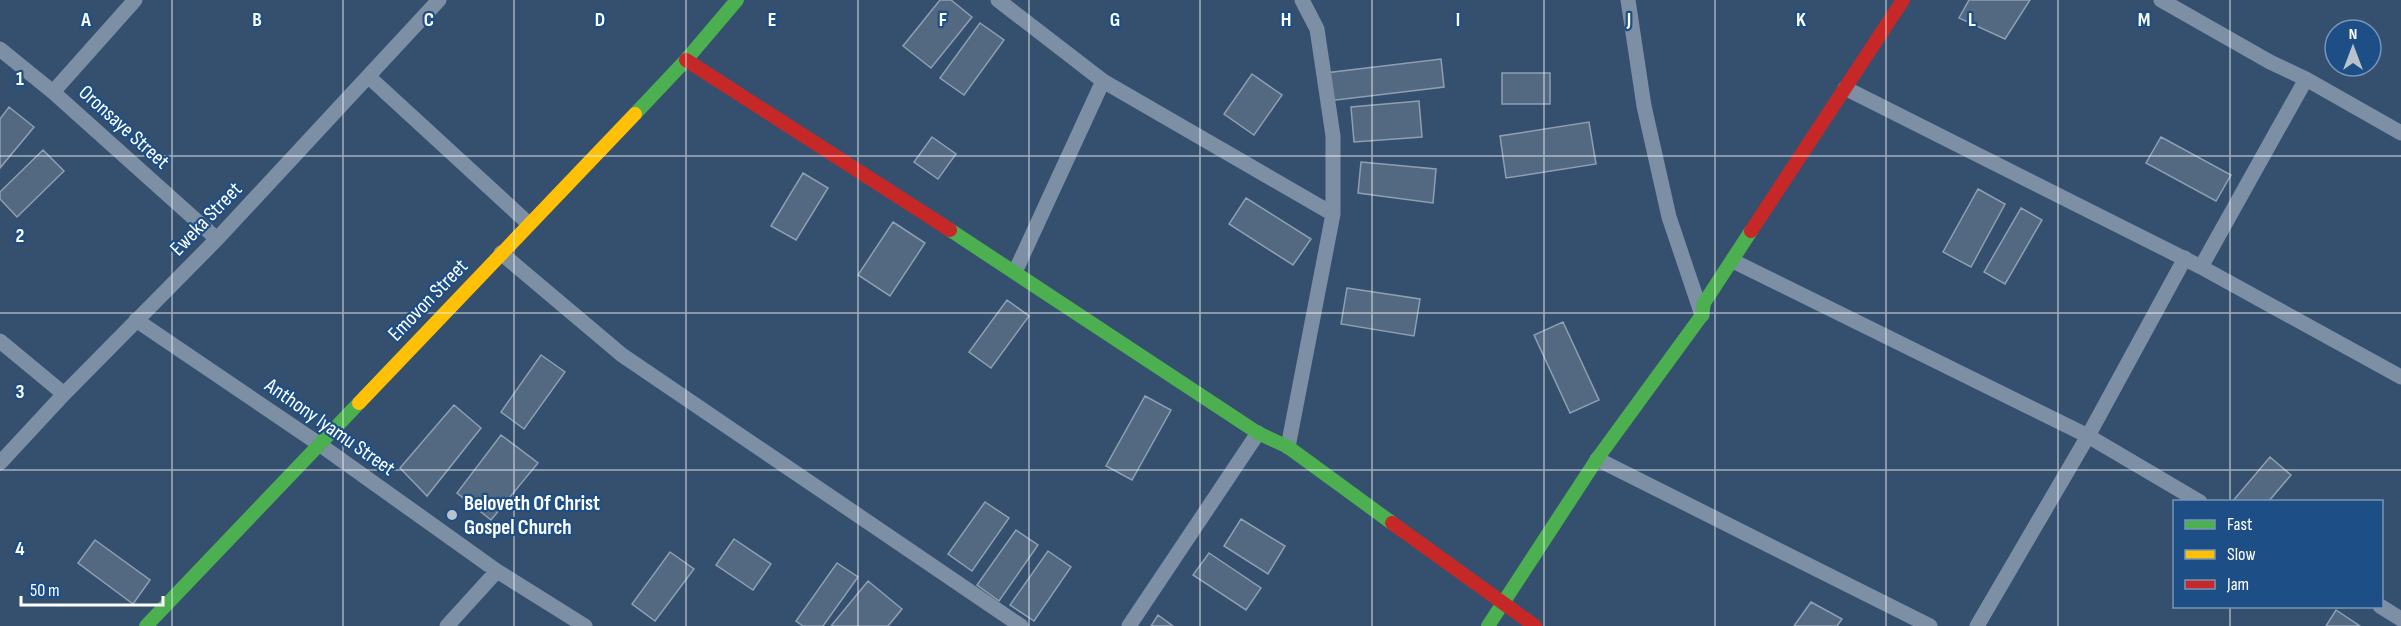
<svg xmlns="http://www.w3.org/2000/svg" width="2401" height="626" font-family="'Sofia Sans Condensed',sans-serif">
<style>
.building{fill:#536981;stroke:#8f9fb2;stroke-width:1.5}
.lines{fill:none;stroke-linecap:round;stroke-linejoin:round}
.street{stroke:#7c8fa4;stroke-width:15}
.fast{stroke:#4caf50;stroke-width:14}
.slow{stroke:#ffc107;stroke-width:14}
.jam{stroke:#c62828;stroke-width:14}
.grid{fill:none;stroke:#fff;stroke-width:1.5;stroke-opacity:0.55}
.poi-dot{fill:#b8c2cc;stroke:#1d4f86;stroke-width:2}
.labels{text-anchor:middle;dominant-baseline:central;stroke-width:4.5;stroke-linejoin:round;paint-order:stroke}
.street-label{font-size:21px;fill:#fff;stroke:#1d4f86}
.poi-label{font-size:21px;font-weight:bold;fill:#fff;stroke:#1d4f86;text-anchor:start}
.grid-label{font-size:20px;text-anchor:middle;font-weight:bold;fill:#fff;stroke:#1d4f86;stroke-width:4.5;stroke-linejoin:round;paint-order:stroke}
</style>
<rect width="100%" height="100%" fill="#35506e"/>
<path class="building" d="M940 0H951L972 17 931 68 903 46Z
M1969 0H2030L2005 39 1959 18Z
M980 23 1004 40 964 95 940 78Z
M1441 59 1444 87 1328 101 1325 73Z
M1502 73H1550V104H1502Z
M1252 74 1282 95 1254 135 1224 114Z
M1419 101 1422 137 1354 142 1351 107Z
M9 107 34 127 0 168V119Z
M1589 122 1596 164 1506 178 1500 136Z
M932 137 956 154 938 179 914 162Z
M2161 137 2231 175 2216 201 2146 163Z
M43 150 64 171 17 217 0 199V192Z
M1361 162 1436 169 1433 203 1358 193Z
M803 173 828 188 796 240 771 226Z
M1978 189 2005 204 1971 267 1943 252Z
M1246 198 1311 239 1293 265 1229 224Z
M2021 208 2042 220 2005 284 1984 272Z
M893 222 925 243 890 296 858 275Z
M1347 288 1420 299 1414 336 1341 324Z
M1007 300 1029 316 991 368 969 352Z
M1563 322 1599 400 1570 413 1534 335Z
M541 355 565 372 524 429 501 412Z
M1145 396 1171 410 1132 480 1106 466Z
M454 405 481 428 427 496 400 468Z
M501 435 538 463 491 520 457 493Z
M2270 457 2291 475 2268 502H2232Z
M985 502 1009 518 972 571 948 554Z
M1241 519 1285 546 1268 574 1224 546Z
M1016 530 1038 545 999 601 977 585Z
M734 539 771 564 753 590 716 565Z
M95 540 150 580 133 604 78 563Z
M1048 551 1071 567 1034 621 1010 605Z
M670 552 694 569 655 621 632 604Z
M1209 553 1261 588 1246 610 1193 575Z
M837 563 858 577 823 626H803L796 621Z
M868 581 902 609 888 626H831Z
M1811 602 1842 619 1837 626H1794Z
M2336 610 2360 626H2326Z
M1158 615 1173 626H1151Z"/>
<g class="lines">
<path class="street" d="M998 0 1103 81 1333 214
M1628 0 1644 106 1669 217 1702 315
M2161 0 2270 62 2306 79
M0 49 53 92 217 239
M369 77 529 224
M1845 88 2201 267 2306 79 2401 133
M53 92 135 0
M501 253 622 355 1021 626
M1733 261 2088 436 2200 502
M2201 267 2401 377
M1015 272 1103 81
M136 320 319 444 497 571 585 626
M0 341 64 394
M1288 447 1333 214V136L1317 29 1302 0
M1597 459 1930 626
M0 463 64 394 217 239 439 0
M2380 606 2401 619
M447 626 497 571
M1129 626 1258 433
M1977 626 2088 436 2185 258"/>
<path class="fast" d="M635 114 686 60 737 0
M950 230 1258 433 1288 447 1392 523
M146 626 359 403
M1488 626 1597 459 1702 315 1704 303 1751 231"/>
<path class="slow" d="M359 403 635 114"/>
<path class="jam" d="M686 60 950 230
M1751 231 1903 0
M1392 523 1535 626"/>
</g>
<path class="grid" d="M172 0V626M343 0V626M514 0V626M686 0V626M858 0V626M1029 0V626M1200 0V626M1372 0V626M1544 0V626M1715 0V626M1886 0V626M2058 0V626M2230 0V502M0 156H2401M0 313H2401M0 470H2401M2230 606V626"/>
<circle class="poi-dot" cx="452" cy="515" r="6"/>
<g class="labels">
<g class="street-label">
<text transform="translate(124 127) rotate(42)">Oronsaye Street</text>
<text transform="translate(206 219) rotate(-46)">Eweka Street</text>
<text transform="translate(428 300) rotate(-46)">Emovon Street</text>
<text transform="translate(330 427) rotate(35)">Anthony Iyamu Street</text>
</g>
<g class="poi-label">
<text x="464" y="503">Beloveth Of Christ<tspan x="464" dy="24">Gospel Church</tspan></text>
</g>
</g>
<g class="grid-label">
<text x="86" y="26">A</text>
<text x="257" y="26">B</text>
<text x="429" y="26">C</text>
<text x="600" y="26">D</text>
<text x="772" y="26">E</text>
<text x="943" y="26">F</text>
<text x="1115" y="26">G</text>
<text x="1286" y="26">H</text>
<text x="1458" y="26">I</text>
<text x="1629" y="26">J</text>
<text x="1801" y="26">K</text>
<text x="1972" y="26">L</text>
<text x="2144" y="26">M</text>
<text x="20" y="85">1</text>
<text x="20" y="242">2</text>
<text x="20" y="398">3</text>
<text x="20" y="555">4</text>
</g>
<rect x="2173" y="500" width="210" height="108" fill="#1d4f86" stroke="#7795b6" stroke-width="1.5"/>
<rect x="2185" y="520" width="30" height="9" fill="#4caf50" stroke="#7795b6" stroke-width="1.5"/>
<text x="2227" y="530" font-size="18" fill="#ffffff">Fast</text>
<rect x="2185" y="550" width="30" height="9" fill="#ffc107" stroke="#7795b6" stroke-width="1.5"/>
<text x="2227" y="560" font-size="18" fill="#ffffff">Slow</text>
<rect x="2185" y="580" width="30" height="9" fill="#c62828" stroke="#7795b6" stroke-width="1.5"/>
<text x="2227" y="590" font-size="18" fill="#ffffff">Jam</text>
<g transform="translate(2353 48)"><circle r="28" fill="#1d4f86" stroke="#7795b6" stroke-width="1.5"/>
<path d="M0-4.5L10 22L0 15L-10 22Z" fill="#b8c2cc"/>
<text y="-9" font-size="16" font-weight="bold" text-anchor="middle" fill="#ffffff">N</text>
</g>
<path d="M21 596v9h142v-9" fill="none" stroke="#ffffff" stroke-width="3"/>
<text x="30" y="596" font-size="18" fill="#ffffff" stroke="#1d4f86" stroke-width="4.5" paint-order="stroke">50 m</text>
</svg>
